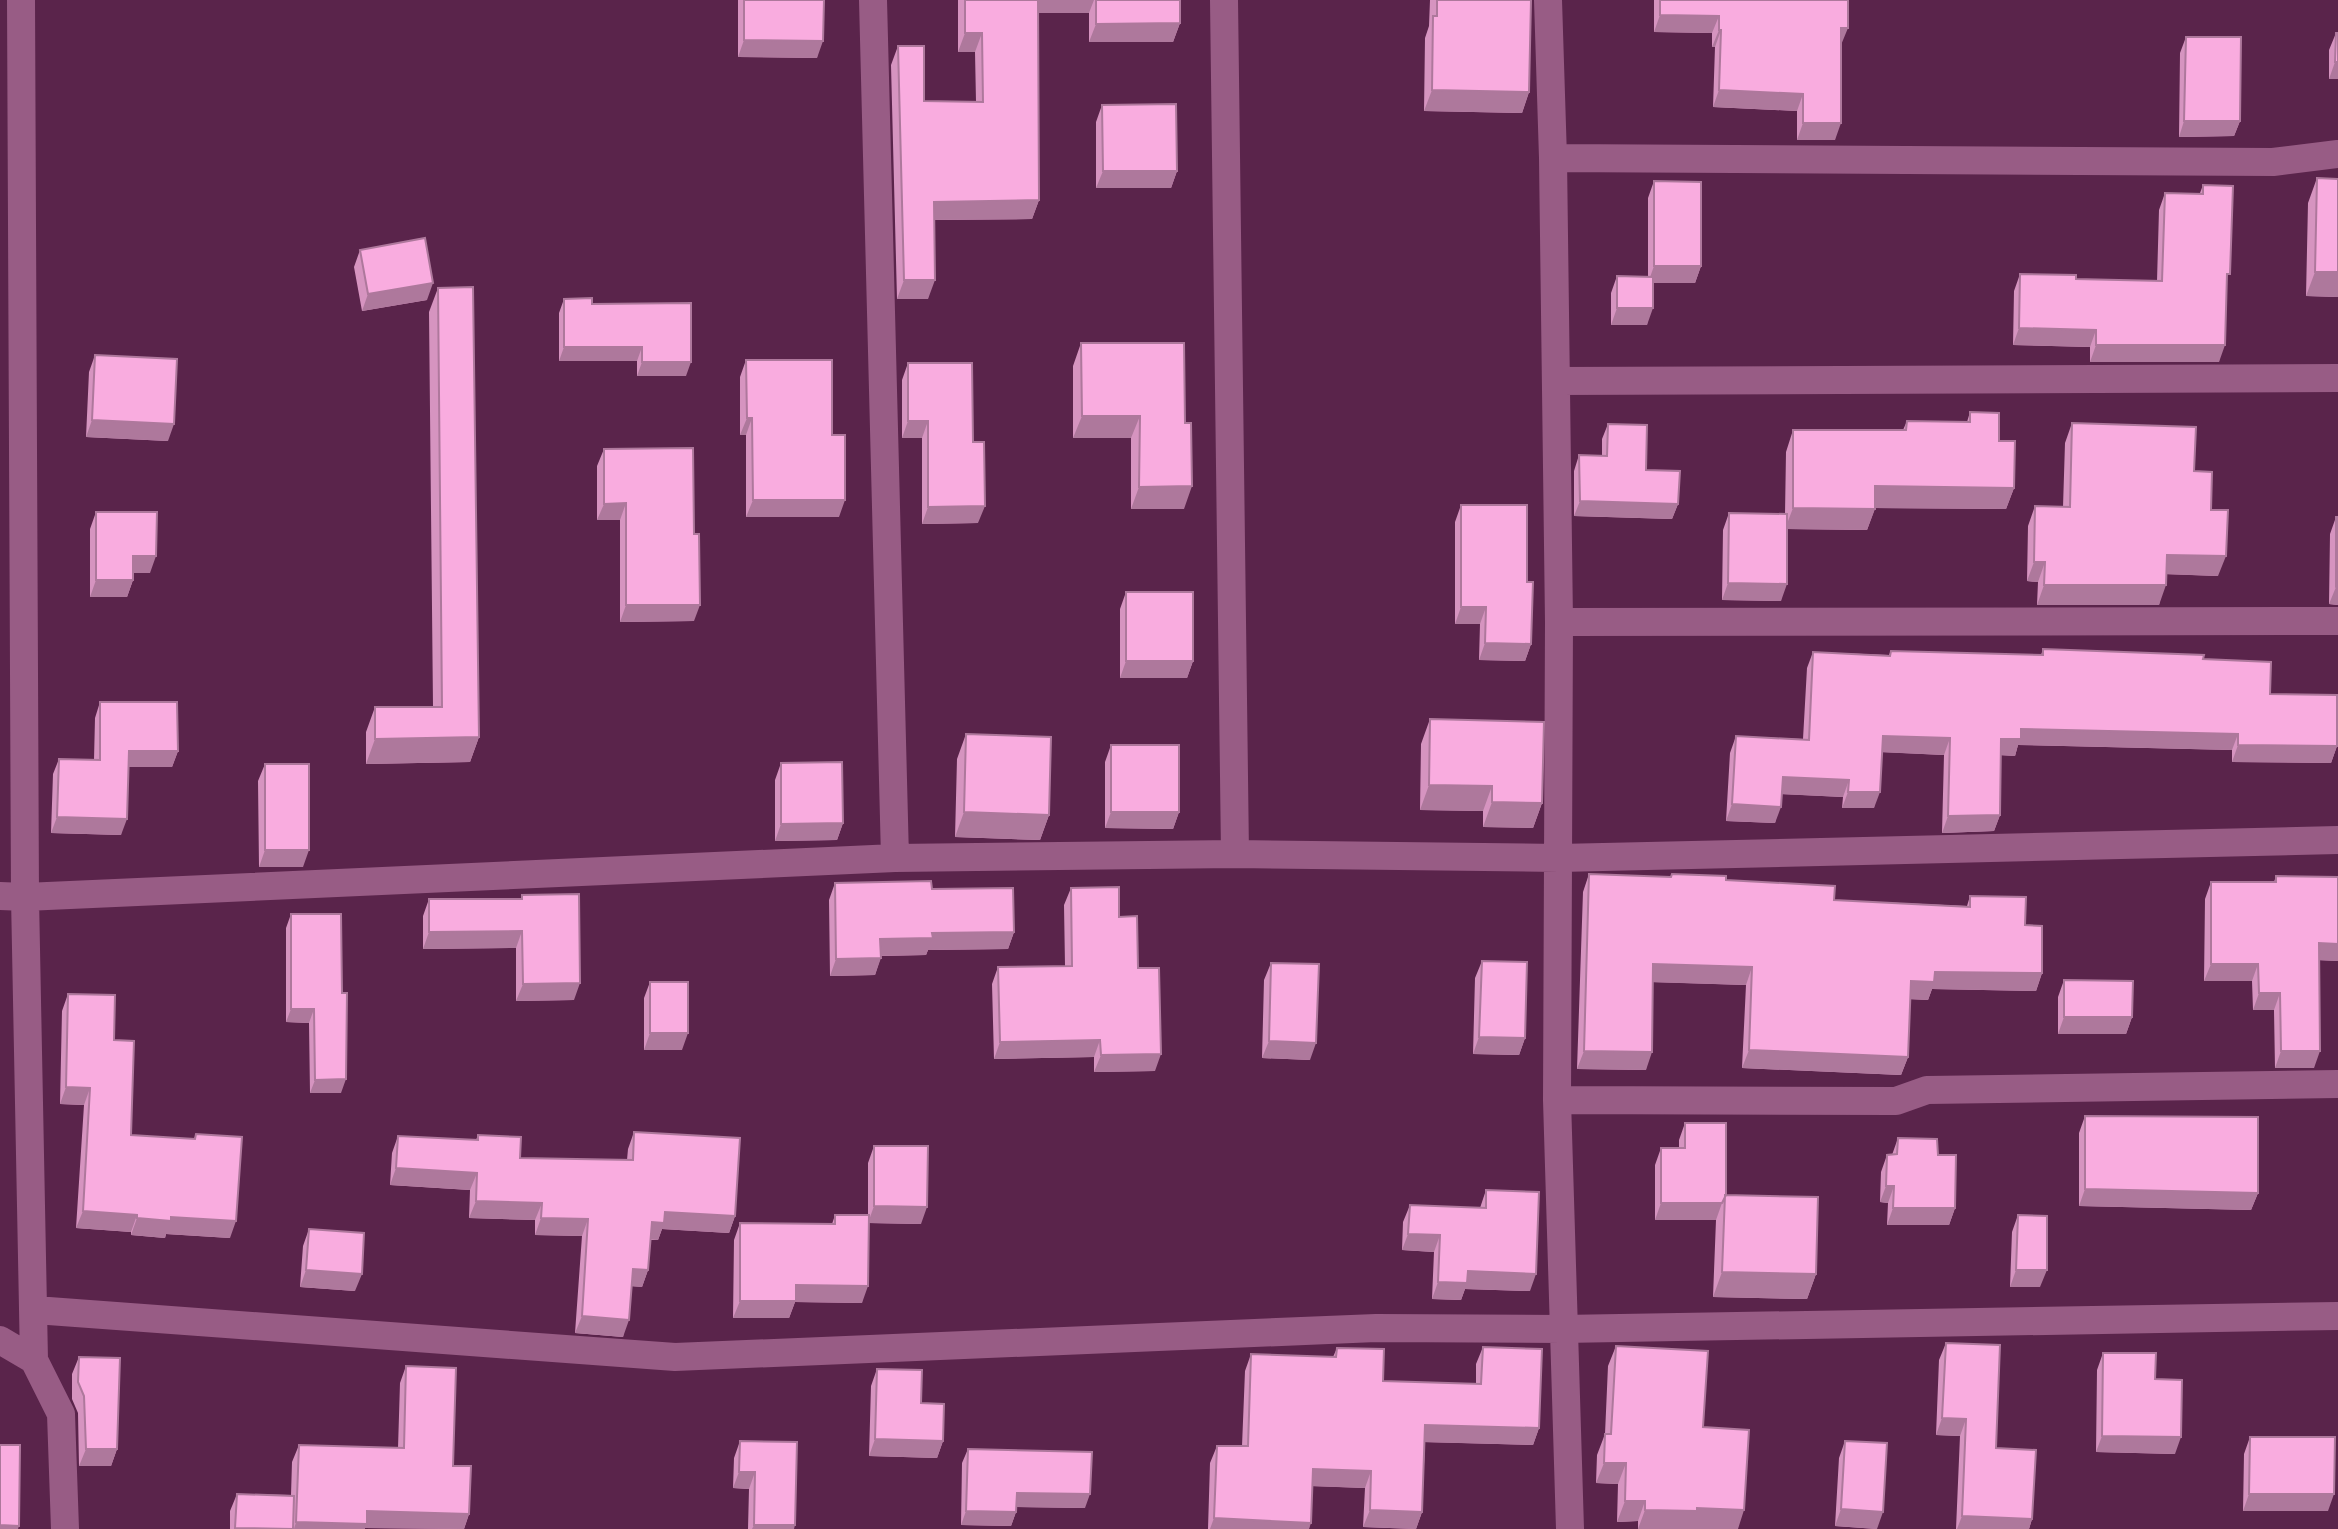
<svg xmlns="http://www.w3.org/2000/svg" width="2338" height="1529" font-family="Quicksand,sans-serif">
<style>
.lines{fill:none;stroke-linecap:round;stroke-linejoin:round}
.minor{stroke:#985c85;stroke-width:28}
.wall{fill:#d694c0}
.shaded-wall{fill:#ae789c}
.building{fill:#f9acdf;stroke:#ae789c;stroke-width:2}
</style>
<rect width="100%" height="100%" fill="#5a244b"/>
<g class="lines">
<path class="minor" d="M21 0 25 897 34 1360
M873 0 895 858
M1224 0 1235 854
M1548 0 1553 158 1559 622 1557 1100 1570 1529
M1553 158 2273 162 2338 154
M1556 381 2338 378
M1559 622 2338 621
M0 896 25 897 895 858 1235 854 1559 858 2338 840
M1557 1100 1896 1101 1927 1090 2338 1084
M35 1310 675 1357 1376 1328 1562 1329 2338 1316
M0 1340 34 1360 61 1414 65 1529"/>
</g>
<path class="wall" d="M738 0H824L817 58 738 57Z
M958 0H1180V23L1173 42H1089V13H1038L1039 200 1032 219 934 220 928 299H897L891 65 898 46 924 101 976 102 975 52H958Z
M1430 0H1531L1529 92 1522 113 1424 111 1425 38 1429 26Z
M1654 0H1848L1841 45 1835 140H1797V111L1713 107 1715 47H1712V33L1654 32Z
M2336 33 2338 79H2329V50Z
M2186 37 2240 121 2234 136 2179 137 2180 53Z
M1102 105 1177 171 1171 188H1096V122Z
M2317 178 2338 179V297L2306 296 2308 203Z
M1654 181 1701 266 1695 283H1653L1647 325H1611V293L1617 276H1648V198Z
M2203 185 2226 284 2219 362H2090V347L2013 345 2014 291 2020 274 2076 279 2157 281 2159 210 2165 193H2200Z
M360 250 427 300 362 311 354 267Z
M438 288 479 737 470 762 366 764V732L375 707H433L429 312Z
M564 299 686 376H637V361H559V313Z
M1081 343 1185 423 1184 509H1131V438H1073V366Z
M95 355 168 441 86 437 89 372Z
M746 360 832 435 839 517H746V435H740V377Z
M908 363 973 442 978 523 922 524V438H902V380Z
M1970 412 1999 441 2014 488 2006 509 1875 508 1867 530 1787 529 1781 601 1722 600 1723 530 1729 513 1785 514 1786 452 1793 430H1903L1907 421 1967 422Z
M2072 423 2194 471 2211 510 2218 576 2166 574 2159 605H2037L2038 582 2027 581 2028 526 2035 506 2063 507 2065 443Z
M1608 424 1646 470 1678 504 1672 519 1574 516V471L1579 455 1602 456V439Z
M604 449 694 621 620 622V520H597V466Z
M1461 505 1527 582 1531 644 1525 661 1479 660 1480 624H1455V522Z
M96 512 150 573H133V580L127 597H90V529Z
M2336 517 2338 605 2329 604 2330 534Z
M1126 592 1193 661 1187 678H1120V609Z
M2043 649 2203 659 2270 694 2337 746 2331 763 2232 762V750L2018 745 2015 756 2001 755 2000 815 1994 831 1942 833 1944 755 1882 752 1874 808H1842L1843 797 1782 794 1775 823 1726 821 1730 753 1736 736 1803 739 1807 668 1813 652 1889 655 1891 651 2041 655Z
M100 702 178 751 172 767H128L121 835 51 833 53 774 59 759 94 760 95 718Z
M1430 719 1542 803 1533 828 1483 827V811L1420 810 1421 744Z
M966 734 1049 815 1040 840 955 837 957 759Z
M1111 745 1179 812 1173 829 1105 828V762Z
M781 763 843 823 837 840 775 841V780Z
M265 764 303 867H259L258 781Z
M1589 874 1670 877 1672 874 1726 880 1834 900 1967 906 1970 896 2025 925 2042 973 2036 991 1932 989 1928 1000 1910 999 1908 1057 1901 1075 1742 1068 1746 985 1653 982 1646 1070 1577 1069 1583 892Z
M2276 876 2338 877V961L2319 960 2314 1068H2275L2274 1010H2253L2252 981H2204L2205 899 2211 882H2274Z
M835 883 932 889 1014 932 1008 949 928 950 926 955 881 956 875 975 830 976 829 900Z
M1071 888 1119 917 1138 968 1155 1071 1094 1072V1057L994 1059 992 984 998 967 1065 966 1064 905Z
M522 895 574 1000 516 1001V948L423 949V916L429 899H521Z
M291 914 341 1093H310L309 1023 286 1022V928Z
M1482 961 1525 1038 1519 1055 1473 1054 1475 978Z
M1271 963 1310 1060 1262 1058 1264 980Z
M2064 980 2132 1017 2126 1034H2058V997Z
M650 982 682 1050H644V998Z
M68 994 114 1040 131 1135 194 1139 196 1134 230 1238 166 1234 165 1238 131 1235V1232L76 1228 84 1105 60 1104 62 1011Z
M2085 1116 2258 1193 2251 1210 2079 1206V1133Z
M1685 1123 1726 1195 1816 1274 1807 1299 1713 1297 1716 1220H1655V1165L1661 1148H1679V1140Z
M634 1132 735 1216 729 1233 662 1229 658 1240H650L648 1270 642 1287 632 1286 623 1337 575 1333 582 1236 535 1235V1220L469 1218 470 1190 390 1185 392 1153 398 1136 476 1140 478 1135 520 1158 627 1160 628 1149Z
M1898 1138 1938 1155 1955 1208 1949 1225H1887L1888 1203 1880 1202 1881 1172 1887 1155H1892Z
M874 1146 921 1224 869 1223 862 1303 795 1302 789 1318H733L734 1240 740 1223 832 1224 835 1215H868V1163Z
M1486 1190 1530 1291 1465 1289 1461 1300 1432 1299 1434 1252 1402 1250 1403 1222 1410 1205 1480 1208Z
M2018 1215 2040 1287H2010L2012 1232Z
M309 1229 355 1291 300 1287 303 1246Z
M1946 1343 1996 1448 2032 1519 2029 1529H1956L1960 1436 1936 1435 1939 1360Z
M1616 1346 1703 1427 1738 1529H1638V1521L1617 1522 1618 1484 1596 1483 1597 1455 1605 1434 1608 1366Z
M1483 1347 1539 1428 1533 1445 1425 1442 1422 1512 1416 1529 1363 1527 1365 1488 1313 1486 1309 1529H1208L1210 1463 1217 1446H1242L1245 1371 1251 1354 1333 1357 1337 1348 1383 1381 1476 1384V1364Z
M2103 1353 2155 1379 2175 1454 2096 1452 2097 1370Z
M79 1357 117 1449 111 1466H79L78 1413 72 1399V1374Z
M406 1366 453 1466 469 1514 464 1529 365 1528V1529H230V1511L237 1494 291 1495 292 1462 299 1445 398 1448 400 1383Z
M877 1369 921 1403 943 1441 937 1458 869 1456 871 1386Z
M2250 1437 2328 1511H2243L2244 1454Z
M740 1441 794 1529H748L749 1489 733 1488 734 1458Z
M1845 1441 1877 1529 1835 1526 1839 1458Z
M968 1449 1085 1508 1016 1507V1512L1011 1526 961 1525 962 1463Z"/>
<path class="shaded-wall" d="M1035 0H1094L1089 13H1031Z
M1660 15 1719 16 1712 33 1654 32Z
M1180 23 1173 42H1089L1096 24Z
M1841 28H1848L1841 45Z
M1719 30H1721L1715 47H1712Z
M965 33H982L975 52H958Z
M744 40 823 41 817 58 738 57Z
M2335 62H2338V79H2329Z
M1432 90 1529 92 1522 113 1424 111Z
M1719 90 1803 94 1797 111 1713 107Z
M2184 121H2240L2234 136 2179 137Z
M1803 123H1841L1835 140H1797Z
M1103 171H1177L1171 188H1096Z
M1039 200 1032 219 927 220 934 202Z
M1654 266H1701L1695 283H1648Z
M2315 272H2338V297L2306 296Z
M904 280H935L928 299H897Z
M433 283 427 300 362 311 368 294Z
M1617 308H1653L1647 325H1611Z
M2019 328 2096 330 2090 347 2013 345Z
M2096 345H2225L2219 362H2090Z
M564 347H642L637 361H559Z
M642 362H691L686 376H637Z
M1082 416H1140L1131 438H1073Z
M747 418H752L746 435H740Z
M92 420 174 424 168 441 86 437Z
M908 421H928L922 438H902Z
M1192 486 1184 509H1131L1139 487Z
M1875 486 2014 488 2006 509 1867 508Z
M753 500H845L839 517H746Z
M1580 501 1678 504 1672 519 1574 516Z
M626 503 620 520H597L604 504Z
M985 506 978 523 922 524 928 507Z
M1793 508 1875 509 1867 530 1785 529Z
M2167 555 2226 556 2218 576 2160 574Z
M133 556H156L150 573H127Z
M2034 562H2045L2038 582 2027 581Z
M96 580H133L127 597H90Z
M1728 583 1787 584 1781 601 1722 600Z
M2044 585H2166L2159 605H2037Z
M2336 587 2338 588V605L2329 604Z
M626 605H700L694 621 620 622Z
M1461 607H1486L1480 624H1455Z
M1485 643 1531 644 1525 661 1479 660Z
M1126 661H1193L1187 678H1120Z
M2021 729 2238 734 2232 750 2018 745 2015 756 1995 755 2001 739Z
M1883 736 1950 738 1944 755 1877 752Z
M479 737 470 762 366 764 375 739Z
M2238 745 2337 746 2331 763 2232 762Z
M129 751H178L172 767H123Z
M1783 777 1849 780 1843 797 1777 794Z
M1429 785 1492 786 1483 811 1420 810Z
M1848 792H1880L1874 808H1842Z
M1492 802 1542 803 1533 828 1483 827Z
M1732 804 1781 807 1775 823 1726 821Z
M964 812 1049 815 1040 840 955 837Z
M1111 812H1179L1173 829 1105 828Z
M2000 815 1994 831 1942 833 1948 816Z
M57 817 127 819 121 835 51 833Z
M843 823 837 840 775 841 781 824Z
M265 850H309L303 867H259Z
M522 931 516 948 423 949 429 932Z
M1014 932 1008 949 928 950 926 955 874 956 880 939 932 933Z
M2319 943 2338 944V961L2313 960Z
M881 958 875 975 830 976 836 959Z
M1653 964 1752 967 1746 985 1646 982Z
M2211 964H2258L2252 981H2204Z
M1935 972 2042 973 2036 991 1932 989 1928 1000 1905 999 1911 981Z
M580 983 574 1000 516 1001 523 984Z
M2259 993H2280L2274 1010H2253Z
M291 1009H314L309 1023 286 1022Z
M2064 1017H2132L2126 1034H2058Z
M650 1033H688L682 1050H644Z
M1479 1037 1525 1038 1519 1055 1473 1054Z
M1100 1040 1094 1057 994 1059 1000 1042Z
M1269 1041 1316 1043 1310 1060 1262 1058Z
M1749 1050 1908 1057 1901 1075 1742 1068Z
M1584 1051 1652 1052 1646 1070 1577 1069Z
M2281 1051H2320L2314 1068H2275Z
M1161 1054 1155 1071 1094 1072 1101 1055Z
M346 1079 341 1093H310L315 1080Z
M66 1087 90 1088 84 1105 60 1104Z
M396 1168 477 1173 470 1190 390 1185Z
M1886 1186H1894L1888 1203 1880 1202Z
M2085 1189 2258 1193 2251 1210 2079 1206Z
M476 1201 542 1203 535 1220 469 1218Z
M1661 1203H1722L1716 1220H1655Z
M874 1206 927 1207 921 1224 868 1223Z
M1893 1208H1955L1949 1225H1887Z
M83 1211 137 1215 131 1232 76 1228Z
M665 1212 735 1216 729 1233 662 1229 658 1240 646 1239 652 1222Z
M171 1217 236 1221 230 1238 166 1234 165 1238 131 1235 137 1218Z
M541 1218 588 1219 582 1236 535 1235Z
M1408 1234 1440 1235 1434 1252 1402 1250Z
M633 1269 648 1270 642 1287 627 1286Z
M306 1270 362 1274 355 1291 300 1287Z
M2016 1270H2047L2040 1287H2010Z
M1468 1271 1536 1274 1530 1291 1465 1289 1461 1300 1432 1299 1438 1282Z
M1722 1272 1816 1274 1807 1299 1713 1297Z
M796 1285 868 1286 862 1303 795 1302 789 1318H733L740 1301Z
M582 1316 629 1320 623 1337 575 1333Z
M1942 1418 1966 1419 1960 1436 1936 1435Z
M1425 1425 1539 1428 1533 1445 1419 1442Z
M2102 1436 2181 1437 2175 1454 2096 1452Z
M875 1439 943 1441 937 1458 869 1456Z
M86 1449H117L111 1466H79Z
M1604 1463H1626L1618 1484 1596 1483Z
M1313 1469 1371 1471 1365 1488 1307 1486Z
M739 1472H755L749 1489 733 1488Z
M1017 1493 1090 1494 1085 1508 1012 1507Z
M2249 1494H2334L2328 1511H2243Z
M1625 1501H1645L1638 1521 1617 1522Z
M1697 1508 1744 1510 1738 1529H1638L1645 1510Z
M1841 1509 1883 1512 1877 1529 1835 1526Z
M1370 1510 1422 1512 1416 1529 1363 1527Z
M367 1511 469 1514 464 1529 365 1528V1529H294L296 1522Z
M966 1511 1016 1512 1011 1526 961 1525Z
M1962 1516 2032 1519 2029 1529H1957Z
M1214 1518 1311 1523 1309 1529H1210Z
M0 1525 19 1526 18 1529H0Z
M754 1525H795L794 1529H752Z"/>
<path class="building" d="M744 0H824L823 41 744 40Z
M965 0H1038L1039 200 934 202 935 280H904L898 46H924V101L983 102 982 33H965Z
M1096 0H1180V23L1096 24Z
M1437 0H1531L1529 92 1432 90 1433 16H1437Z
M1660 0H1848V28H1841V123H1803V94L1719 90 1721 30H1719V16L1660 15Z
M2336 33H2338V62H2335Z
M2186 37H2241L2240 121H2184Z
M1176 104 1177 171H1103L1102 105Z
M2317 178 2338 179V272H2315Z
M1654 181 1701 182V266H1654Z
M2203 185 2233 186 2230 274H2227L2225 345H2096V330L2019 328 2020 274 2076 275V279L2162 281 2165 193 2203 194Z
M425 238 433 283 368 294 360 250Z
M1617 276 1653 277V308H1617Z
M473 287 479 737 375 739V707H442L438 288Z
M592 298V304L691 303V362H642V347H564V299Z
M1081 343H1184L1185 423H1191L1192 486 1139 487 1140 416H1082Z
M95 355 177 359 174 424 92 420Z
M746 360H832V435H845V500H753L752 418H747Z
M908 363H972L973 442H984L985 506 928 507V421H908Z
M1970 412 1999 413V441H2015L2014 488 1875 486V509L1793 508V430H1906L1907 421 1970 422Z
M2072 423 2196 427 2194 471 2212 472 2211 510H2228L2226 556 2167 555 2166 585H2044L2045 562H2034L2035 506 2070 507Z
M1608 424 1647 425 1646 470 1680 471 1678 504 1580 501 1579 455 1607 456Z
M693 448 694 534H699L700 605H626V503L604 504V449Z
M1461 505H1527V582H1533L1531 644 1485 643 1486 607H1461Z
M96 512H157L156 556H133V580H96Z
M1729 513 1787 514V584L1728 583Z
M2336 517H2338V588L2336 587Z
M1126 592H1193V661H1126Z
M2043 649 2204 655 2203 659 2271 662 2270 694 2337 695V746L2238 745V734L2021 729V739H2001L2000 815 1948 816 1950 738 1883 736 1880 792H1848L1849 780 1783 777 1781 807 1732 804 1736 736 1809 740 1813 652 1890 656 1891 651 2043 655Z
M100 702H177L178 751H129L127 819 57 817 59 759 100 760Z
M1430 719 1544 722 1542 803 1492 802V786L1429 785Z
M966 734 1051 737 1049 815 964 812Z
M1111 745H1179V812H1111Z
M842 762 843 823 781 824V763Z
M265 764H309V850H265Z
M1589 874 1671 877 1672 874 1726 876V880L1835 886 1834 900 1970 907V896L2026 897 2025 925 2042 926V973L1935 972 1934 982 1911 981 1908 1057 1749 1050 1752 967 1653 964 1652 1052 1584 1051Z
M2276 876 2338 877V944L2319 943 2320 1051H2281L2280 993H2259L2258 964H2211V882H2276Z
M931 881 932 889 1013 888 1014 932 932 933 933 938 880 939 881 958 836 959 835 883Z
M1119 887V917L1137 916 1138 968H1159L1161 1054 1101 1055 1100 1040 1000 1042 998 967 1072 966 1071 888Z
M579 894 580 983 523 984 522 931 429 932V899H522V895Z
M291 914H341L342 993H347L346 1079 315 1080 314 1009H291Z
M1482 961 1527 962 1525 1038 1479 1037Z
M1271 963 1319 964 1316 1043 1269 1041Z
M2064 980 2133 981 2132 1017H2064Z
M650 982H688V1033H650Z
M68 994 115 995 114 1040 134 1041 131 1135 195 1139 196 1134 242 1137 236 1221 171 1217V1221L137 1218V1215L83 1211 90 1088 66 1087Z
M2085 1116 2258 1117V1193L2085 1189Z
M1685 1123H1726V1195L1722 1203H1661V1148H1685Z
M634 1132 740 1138 735 1216 665 1212 664 1223 652 1222 648 1270 633 1269 629 1320 582 1316 588 1219 541 1218 542 1203 476 1201 477 1173 396 1168 398 1136 478 1140V1135L521 1137 520 1158 633 1160Z
M1898 1138 1937 1139 1938 1155H1956L1955 1208H1893L1894 1186H1886L1887 1155 1897 1154Z
M874 1146H928L927 1207 874 1206Z
M1486 1190 1539 1192 1536 1274 1468 1271 1467 1283 1438 1282 1440 1235 1408 1234 1410 1205 1486 1208Z
M1725 1195 1818 1197 1816 1274 1722 1272Z
M835 1215H869L868 1286 796 1285V1301H740V1223L835 1224Z
M2018 1215 2047 1216V1270H2016Z
M309 1229 364 1233 362 1274 306 1270Z
M1946 1343 2000 1345 1996 1448 2036 1450 2032 1519 1962 1516 1966 1419 1942 1418Z
M1616 1346 1708 1351 1703 1427 1749 1430 1744 1510 1697 1508V1511L1645 1510V1501H1625L1626 1463H1604L1605 1434H1611Z
M1483 1347 1542 1349 1539 1428 1425 1425 1422 1512 1370 1510 1371 1471 1313 1469 1311 1523 1214 1518 1217 1446H1248L1251 1354 1336 1357 1337 1348 1384 1349 1383 1381 1481 1384Z
M2103 1353H2156L2155 1379 2182 1380 2181 1437 2102 1436Z
M79 1357 120 1358 117 1449H86L84 1396 78 1382Z
M406 1366 456 1368 453 1466H471L469 1514 367 1511V1524L296 1522 299 1445 404 1448Z
M877 1369 922 1370 921 1403 944 1404 943 1441 875 1439Z
M2250 1437H2335L2334 1494H2249Z
M740 1441 797 1442 795 1525H754L755 1472H739Z
M1845 1441 1887 1443 1883 1512 1841 1509Z
M0 1445H20L19 1526 0 1525Z
M968 1449 1092 1452 1090 1494 1017 1493 1016 1512 966 1511Z
M237 1494 294 1496 293 1529 235 1528Z"/>
</svg>
